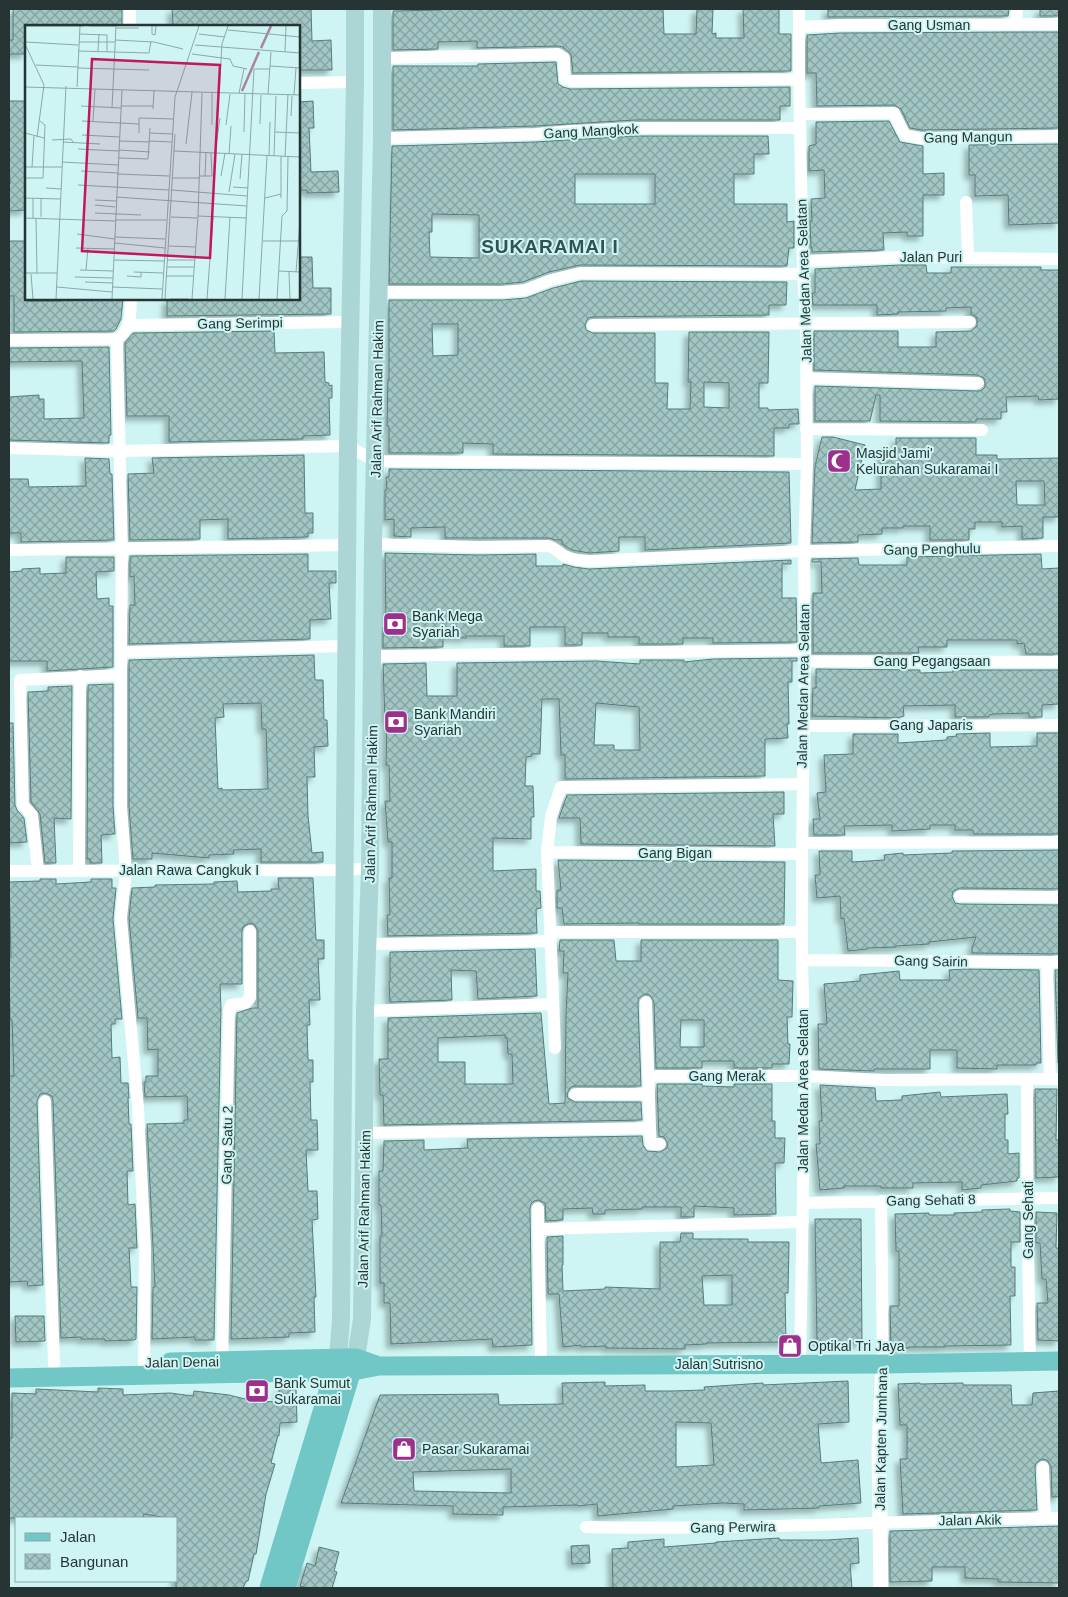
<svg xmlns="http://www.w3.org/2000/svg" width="1068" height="1597" font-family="Helvetica,sans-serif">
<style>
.building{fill:url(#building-cross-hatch);stroke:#587b79;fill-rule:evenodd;filter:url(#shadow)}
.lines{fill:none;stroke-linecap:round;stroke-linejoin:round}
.minor{stroke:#fff;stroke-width:12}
.tertiary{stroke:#fff;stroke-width:15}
.secondary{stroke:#acd6d5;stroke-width:18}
.primary{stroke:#71c7c5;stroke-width:19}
.labels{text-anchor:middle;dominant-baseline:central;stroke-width:4;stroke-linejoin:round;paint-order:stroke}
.street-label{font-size:14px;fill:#263534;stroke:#cef5f3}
.poi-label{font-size:14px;fill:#263534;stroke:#cef5f3;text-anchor:start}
.district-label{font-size:19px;font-weight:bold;letter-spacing:1px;fill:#305251;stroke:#cef5f3}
.inset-river{fill:none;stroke:#a8859f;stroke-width:2.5}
.inset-road{fill:none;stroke:#8ba8a7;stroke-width:1}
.view{fill:#c2185b;fill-opacity:0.15;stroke:#c2185b;stroke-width:2.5}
.inset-edge{fill:none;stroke:#263534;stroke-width:2.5}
</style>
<defs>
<pattern id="building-cross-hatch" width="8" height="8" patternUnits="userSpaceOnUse" patternTransform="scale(1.25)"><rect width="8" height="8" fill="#a1c6c4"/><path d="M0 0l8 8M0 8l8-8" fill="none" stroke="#83a2a0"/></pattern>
<filter id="shadow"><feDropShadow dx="-4.5" dy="4.5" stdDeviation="2.5" flood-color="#0004"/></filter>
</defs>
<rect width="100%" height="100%" fill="#cef5f3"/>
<path class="building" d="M13 9H122V26H26V54H9V40H13Z
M172 9H311L312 41 331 40 332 70H299V26H173Z
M441 9H663L664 34H696L697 9H713L712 34 716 33V38H744L743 9H779V34H791V71L573 73 571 54 563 47 558 46 477 48V41L438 42V49L393 50V11L441 10Z
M828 9H1009L1008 16 828 17Z
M1040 9H1059V16H1040Z
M1013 32H1059V128L921 130 910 128 901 109 894 105 817 106 816 73H807V35L840 33Z
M556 62 558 84 563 87 570 89 790 87V106H780V120H635L535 126 393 130V66H478V64Z
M9 101H26V210L9 211V184H10L9 156Z
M313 101 314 128H309L311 172 338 171 339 192 307 193V190H299V102Z
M889 121 900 142 923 146V174L944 173V195H923V236H907V232L883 233 884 250 812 252V248H811L810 221H812L811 199 825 198 824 170 809 171V146L816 144V122Z
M635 136H768L769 154H754V174H734V204H787V222L794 221V248H789L787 266 580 265 549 272 523 282 502 284H389L392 146 535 142ZM575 174H655V204H575ZM432 214 479 215V258L430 257 429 232H432Z
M1059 144V223L1009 225 1008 195 975 196V175H969V145Z
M9 241H26L27 301H61V299H123L121 319 116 329 114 331 14 332V296H9Z
M299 257H312L313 288H331V314L167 316V299H299Z
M900 265H926L927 273H951V267H1041V270H1059V399L1039 400 1038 396 1006 397 1007 412H1001V419H976V422L880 421V395H876L870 421H815V386L978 391 982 390 985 387V379L978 375 814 370V331H898V347H936V332L971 331 977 326V318L971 314V307L946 308V311L898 312V314L877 315V305H813L812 293H815V269Z
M581 281 787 282 786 305H769V315L593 317 588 318 585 325 586 330 593 333H655V383H668L667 409H690L691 382H688L689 332H769L768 383H759V408H768V410L798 409 799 424H789V428H774V456L493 454V444L463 443V453H389V426H387L388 379H389V300H502L526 298 553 288ZM432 324H458V355L433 356ZM704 382 729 383V408L704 407Z
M274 331 275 353 324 352 325 382 329 383V386L332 385V398H329L330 435 303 436V439L169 442V416H127L125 343 133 333Z
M109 347 111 435H109V443L9 440V397L39 395V399H44V419L84 418 82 361 9 362V348Z
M822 437H833L865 445 855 490 881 489V453H896V438H976V455H997V459H1003L1059 458V517H1043V538L1022 539V526L1002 527V522H975V529H969V540H930V526H903V528H882V534L858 535V542L812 543 815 466ZM1016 481H1044L1045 505H1017Z
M304 455 305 513H313V533H308V537L228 539V519L200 520V539L130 540 128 474 154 473 152 458Z
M85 458 109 459 110 474H112L114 540 21 542V533H9V479H28L29 487 86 486Z
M389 469 789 472 791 543 645 550V537H619V551L589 553 572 550 562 544V540H556L549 538H445V527L411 528V537L394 536V519L385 520V490H387L386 477H389Z
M385 553 479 555 536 554V566H563V564L574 567 589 569 791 560V564H782V598H796L797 642 713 643V638H683V644H639V637H608V633H582V645H565V627H530V646H504V636H466V638L443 637V647L383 648V627H386Z
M308 554V571H336V583H329L331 619 310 620V639L129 644 130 605H135L134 576 130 577V556Z
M1041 554 1042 569 1059 568V654H1026L1024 643 1017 644V640H947V647H918L919 653H813V593H822L821 562H812V559L858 558 859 565H907V557Z
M66 557H114V571L96 572 97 599 109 598V606H113V667L47 671V661H9V572L22 571V569L40 568V574L66 573Z
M314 655 315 680H323L324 720H327L328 746 314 747 315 777H307L308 816 312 853 323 852V862H261V849L233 850 234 854 209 855V858L152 853V859H133L129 806V660ZM261 703 262 729H266L268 789 222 790V788L218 789 215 718 224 717 223 704Z
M797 658V661H792V682H788L789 724H787L788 738 765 739V776L565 779V755H561L559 699H542L540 754H531L532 756 526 757 525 786H533L534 817H531V839L493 838V871L536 869V891H540L541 908 536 909 537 933 388 936 387 915H390L389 878H392V842H388L385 801H390L389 765H386L387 720H385L383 664 426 663 427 696H457V663L596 661 640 664V660H684V662L713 659ZM596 703 639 707 640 750H614V745H594Z
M816 669 920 670V673L953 672V670H1059V704L1042 705V717H1029V713L994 714 989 715V717H955V705L903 706 904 716 897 718 812 716 813 688H816Z
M113 684V806L115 834 101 835 102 863H90V859H87L88 685Z
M72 686 71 819 54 818 56 863H45L40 814 31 802 28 692 48 691V687Z
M9 723H13L15 805 17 810 24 818 27 842 9 843Z
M990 733V747L1037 746V733H1059V834H974L973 830H955V825H930V829L892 831V825L844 826 845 835H814L813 819H820L817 793 826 792 824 755 853 754V734H898V743L947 740V737L957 736 956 734Z
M784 792V814H773L775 846 581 844 580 818H559L567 795Z
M1059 850V889L960 888 953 891 952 896 955 903 960 904 1059 905V954L972 953V948L976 937 929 942V944L896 946V947L867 948V949L848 951 844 918 841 919 840 896 817 898 815 875H820L819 851H852V862L885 860 884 855 903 853V855L952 853V851H956Z
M558 860 785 862 784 924H639V923L564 924 562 908H557V890H561Z
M278 878H313L316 940H324V959H318L320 1000H309L310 1025H307L308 1060H313V1082H310L311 1120H317L318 1150H306L308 1191H317L318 1219 312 1220 316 1297H314L315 1332 289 1333V1337L231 1339 237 1013 252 1008H258V931L254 924 250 923 243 927 242 931V984H220L221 1009 214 1340H195V1337L152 1339 153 1287H155L147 1124 184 1123V1120H188L187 1096 145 1097 144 1082H146V1076H158V1049L148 1050 147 1018H138L129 918 132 888 155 887V885L214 884V882L237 881 238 892 271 891V889H279Z
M40 879H56V884L91 882V879H112V888H116L113 919 122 1019H115V1024H111L112 1058 120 1057 121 1083H128L129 1098H128L129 1124H131L133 1171H127L128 1205 135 1204 137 1248H129L131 1287H137L136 1339 134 1340 105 1341V1339H81V1337L61 1338 53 1101 52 1096 45 1093 40 1094 37 1101 43 1285 28 1286 27 1281 9 1282V1076H14L12 1020H10L9 957H11L9 882 40 881Z
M560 940H614L616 961H641V940H778V980L793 981 792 1017H787L788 1044H790L789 1064H772V1068H734V1061H702V1068H656L654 1002 650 995 645 994 639 998 638 1002 641 1086H575L571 1087 567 1094 568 1098 575 1102H641L642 1120 384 1125 383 1095H380L379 1059H388V1018L541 1013 549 1104 565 1103 566 1015 568 973H563L564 951H559ZM681 1020H704V1047H680ZM505 1035V1038H507L508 1054H512L513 1084H465V1062H438V1038Z
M535 949 537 996 478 999 476 971 451 970 452 1000 390 1002 389 982H390V952Z
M964 969 1039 970 1041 1063H1036V1065H997V1069L957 1068V1050H930V1069H874V1071L819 1069 818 1024H827L824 984 860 981V975L899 971 900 980H950L949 970Z
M1055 970H1059V1063H1058Z
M657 1084H702V1086L734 1087V1084H772V1121H775V1138H785L784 1163H775L776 1214 734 1215V1208L694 1206V1217H681V1207H642V1209L605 1210V1214H593L592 1208 563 1209V1220L546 1221 545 1203 538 1200 534 1201 531 1204 530 1208 532 1345 493 1347 492 1339 391 1344 390 1303H384V1283H380V1236H382L381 1205H379V1171H383L384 1141 424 1140V1150L468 1148 467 1139 642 1136 643 1145 647 1151 660 1152 667 1148 668 1144 664 1137 659 1136Z
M820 1085 875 1088 876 1101 902 1100V1096L940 1092 941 1097 1007 1094 1008 1114H1005V1140H1008V1154L1019 1153V1178H1017V1181L981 1185V1188L962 1190V1182L913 1183V1188H881V1186H844V1188L820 1190 816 1144H820L819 1121H822Z
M1035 1089H1057L1056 1140H1059V1177L1036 1178Z
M1010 1209V1211L1020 1212V1242H1011V1267H1015V1296H1010L1011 1345 945 1346V1347H909V1348L891 1349 890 1306H899V1251H896L895 1214 929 1213V1215H954V1213L982 1212V1210Z
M1036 1212 1057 1213 1056 1248H1058L1059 1255V1341L1038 1340 1037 1303H1048L1046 1279H1042L1040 1243H1036Z
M815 1219H861L862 1343H817Z
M681 1233H693V1239H748V1242H789L788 1293H785L786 1342 706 1343V1344L685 1345V1349L606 1348V1346L581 1347V1345L563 1347 559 1294H548L547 1237 563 1236V1265H562L563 1291 605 1289V1287L660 1289V1242H680ZM732 1275V1305H704L702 1276Z
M15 1316H44L45 1341 16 1342Z
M848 1381 849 1422 818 1424 821 1463 858 1460 861 1503 819 1506V1508L744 1510V1504L723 1503 673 1506V1509L598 1516 597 1504 578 1506V1505L503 1507V1515L453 1514V1506L341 1503 380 1395 498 1394 499 1405 563 1404 562 1383 605 1382V1386L645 1385V1391H672L705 1390 704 1387 763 1383V1385ZM676 1422 711 1423 714 1465 676 1467ZM511 1469V1493L414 1491 413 1472Z
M920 1383V1384L963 1383V1385H1011L1012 1405H1032L1033 1393 1059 1391V1497H1052L1051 1466 1047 1460 1042 1459 1036 1463 1035 1467 1037 1510 903 1514 900 1459H907V1425H900L898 1384Z
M98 1388 123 1389V1395L170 1393 193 1396 194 1391 229 1395 253 1401 279 1402V1389L296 1388 297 1422 280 1423 279 1436 278 1435 271 1463 275 1464 266 1494 256 1554H254L248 1581H246L243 1588H176V1518H168L144 1514 143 1518H9V1438H12V1393L36 1394V1389L98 1392Z
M1059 1526V1583L998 1582V1579L965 1578V1567H932V1581L890 1582V1531Z
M779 1538 780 1540H827L858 1538 859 1563 850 1564 852 1588H613L612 1549 628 1548V1542L664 1539V1547L716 1543V1542Z
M589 1545 590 1563 572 1564 571 1546Z
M319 1547 339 1552 334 1571 337 1572 332 1588H307L300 1586 307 1563 315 1566Z"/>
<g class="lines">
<path class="minor" d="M799 9V79L803 274 806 323 807 464 804 551 805 650 802 854V960L805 1076 800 1364
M1016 25 1017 9
M130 26V9
M799 27 840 25 1059 24
M382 58 558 54 564 58 565 79 572 81 799 79
M299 83 355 82
M800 114 894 113 905 135 920 138 1059 136
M382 138 535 134 571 131 635 128H800
M966 202 968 257
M803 261 900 257 1059 259
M379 292H502L525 290 551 280 580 273 803 274
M129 325 352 322
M593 325 970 322
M117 339 122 549 121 652V806L126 871 121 918 138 1108 145 1248 144 1375
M117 339C132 328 130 315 131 299
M9 340 117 339
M807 378 978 383
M806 429 982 430
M9 448 119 451 348 446 375 461 807 464
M373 544 479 547 549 546C557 549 557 551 563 555 571 560 580 560 589 561L804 551 1059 546
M9 550 348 545
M121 652 346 646
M373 656 805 650
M805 661 1059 662
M803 726 1059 725
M803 843 1059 842
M547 852 802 854
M38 870 32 815 23 805 20 680 121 675
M9 871 346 870 370 868
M79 871 80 676
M960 896 1059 897
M551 932H802
M368 944 551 941
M802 960 1059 962
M1047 962 1050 1079
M365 1011 553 1004
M555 1048 547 852 551 817 561 787 803 784
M649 1076H805L884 1080 1059 1079
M1027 1079 1028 1250 1030 1362
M575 1094H649
M45 1101 54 1364
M650 1128 651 1144H660
M365 1133 650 1128 646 1002
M881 1201 883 1364
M803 1203 1059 1198
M538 1208 541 1365
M538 1229 803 1222
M222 1367 229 1012 231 1005 245 1003 250 998V931
M1043 1467 1045 1518
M586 1527C744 1531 901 1520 1059 1518"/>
<path class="tertiary" d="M881 1588 879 1449 883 1364"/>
<path class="secondary" d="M338 1358 341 1320 348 446 355 82V9
M356 1358 362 1319 363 1239 365 1011 370 868 373 544 382 138V9"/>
<path class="primary" d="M170 1362 346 1358H356L376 1365
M9 1378 353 1371 379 1366 883 1364 1059 1361
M269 1588 337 1362
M286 1588 355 1360"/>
</g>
<defs>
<symbol id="mosque-square" viewBox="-11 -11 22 22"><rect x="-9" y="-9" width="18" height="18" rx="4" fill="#9e2f8d" stroke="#cef5f3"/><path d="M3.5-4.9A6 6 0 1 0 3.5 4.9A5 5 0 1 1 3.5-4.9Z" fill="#fff"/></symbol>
<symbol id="bank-square" viewBox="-11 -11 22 22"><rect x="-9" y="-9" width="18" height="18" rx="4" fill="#9e2f8d" stroke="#cef5f3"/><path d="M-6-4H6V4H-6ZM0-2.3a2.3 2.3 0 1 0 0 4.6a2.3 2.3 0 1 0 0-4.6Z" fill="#fff"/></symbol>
<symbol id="shop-square" viewBox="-11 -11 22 22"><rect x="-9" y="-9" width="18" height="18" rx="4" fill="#9e2f8d" stroke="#cef5f3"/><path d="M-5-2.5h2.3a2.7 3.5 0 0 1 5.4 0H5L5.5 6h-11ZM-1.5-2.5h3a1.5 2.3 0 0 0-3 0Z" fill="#fff"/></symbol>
</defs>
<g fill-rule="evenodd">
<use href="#mosque-square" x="825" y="447" width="28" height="28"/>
<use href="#bank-square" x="381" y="610" width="28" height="28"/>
<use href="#bank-square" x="382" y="708" width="28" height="28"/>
<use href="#shop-square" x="776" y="1332" width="28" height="28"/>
<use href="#bank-square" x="243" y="1377" width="28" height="28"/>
<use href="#shop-square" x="390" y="1435" width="28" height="28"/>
</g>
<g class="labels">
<g class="street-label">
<text x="929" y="25">Gang Usman</text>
<text transform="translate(591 131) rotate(-3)">Gang Mangkok</text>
<text transform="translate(968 137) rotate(-1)">Gang Mangun</text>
<text x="931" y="257">Jalan Puri</text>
<text transform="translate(804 281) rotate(-92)">Jalan Medan Area Selatan</text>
<text transform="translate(240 323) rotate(-1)">Gang Serimpi</text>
<text transform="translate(377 399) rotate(-89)">Jalan Arif Rahman Hakim</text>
<text transform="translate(932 549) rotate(-1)">Gang Penghulu</text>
<text x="932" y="661">Gang Pegangsaan</text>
<text transform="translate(803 686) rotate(-89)">Jalan Medan Area Selatan</text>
<text x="931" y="725">Gang Japaris</text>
<text transform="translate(371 804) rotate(-89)">Jalan Arif Rahman Hakim</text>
<text x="675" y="853">Gang Bigan</text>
<text x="189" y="870">Jalan Rawa Cangkuk I</text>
<text transform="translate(931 961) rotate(1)">Gang Sairin</text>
<text x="727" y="1076">Gang Merak</text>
<text transform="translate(803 1091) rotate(-90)">Jalan Medan Area Selatan</text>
<text transform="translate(227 1145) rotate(-89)">Gang Satu 2</text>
<text transform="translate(931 1200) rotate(-1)">Gang Sehati 8</text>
<text transform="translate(364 1209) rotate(-89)">Jalan Arif Rahman Hakim</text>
<text transform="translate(1028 1220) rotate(-90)">Gang Sehati</text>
<text transform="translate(182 1362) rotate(-1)">Jalan Denai</text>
<text x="719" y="1364">Jalan Sutrisno</text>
<text transform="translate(881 1439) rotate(-89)">Jalan Kapten Jumhana</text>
<text transform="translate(970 1520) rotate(-1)">Jalan Akik</text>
<text transform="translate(733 1527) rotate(-1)">Gang Perwira</text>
</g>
<g class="poi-label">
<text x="856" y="453">Masjid Jami'<tspan x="856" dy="16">Kelurahan Sukaramai I</tspan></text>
<text x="412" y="616">Bank Mega<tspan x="412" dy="16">Syariah</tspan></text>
<text x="414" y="714">Bank Mandiri<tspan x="414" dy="16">Syariah</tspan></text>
<text x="808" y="1346">Optikal Tri Jaya</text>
<text x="274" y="1383">Bank Sumut<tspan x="274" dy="16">Sukaramai</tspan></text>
<text x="422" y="1449">Pasar Sukaramai</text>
</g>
<g class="district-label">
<text x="550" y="246">SUKARAMAI I</text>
</g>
</g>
<g transform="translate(25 25)">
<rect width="275" height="275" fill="#cef5f3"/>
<path class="inset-river" d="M236 23 246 1M217 66 234 27"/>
<path class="inset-road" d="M0 1H59M64 1H91M127 1V9L130 10 131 1M91 3H114M203 5 275 12M54 9 82 10V27M174 9 200 12M90 15 129 17 158 24M0 17 53 20M54 17H90M0 19 19 60 12 112M170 20 275 28M53 26 124 28 126 16M73 26 74 9M260 27 261 1M167 29 205 34 208 41 222 44M11 40 53 42M245 41 275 43M53 43 124 45M0 62 275 70M52 62 55 1M194 68 197 19 203 1M214 68 219 44M243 69 246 27M269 70 271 43M56 81 96 83M96 81H128M87 83 91 1M128 84 129 66M266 91 267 71M57 96 114 99M68 96 70 64M235 99 236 70M187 100V68M201 100 205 69M275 102V84M219 107 220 69M250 107 275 108M0 108 19 113M114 108V93L148 94M125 108 148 109M57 110 95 112M27 115 46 114 48 117M94 116 125 117M125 116 147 117M38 117 75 119M161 119 167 67M53 124 94 126M94 125 125 127M149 126 275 132M190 128 195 93M204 129 206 101M244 131 245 97M249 131 251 71M256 131V173M260 132 263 69M94 133 123 134 125 103M37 137 93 140M0 142H37M7 142 9 111M56 146 93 148M92 149 144 151M175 151H187L186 128M180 151 181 127M196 151 200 128M0 153H18L20 100 15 96M148 153H175M215 154 217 129M53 160 144 165M208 162 223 163M21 163 36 164M147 165 222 171M204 167 210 129M91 172 222 181M0 173 36 174M240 173 256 169M70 175 91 176M70 180 90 182M70 188 116 190M173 191 177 68M173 191 222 193M16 192V173M146 192 172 193M0 193 90 196M8 193V173M11 193 12 248M91 195H141M52 209 90 214M90 212 140 214M238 216H275M90 218 140 223M144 221 170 222M51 223 89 224M89 235 139 236M142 235H169M142 242H169M55 245 88 246M61 245 63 223M254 246 275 247M109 247 138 248M264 247 265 274M271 247 275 196M0 248H32M6 249 8 274M102 251 116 252V247M141 251H168M50 252 88 253M60 257 88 258M32 262 87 267M87 262 137 264M31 274 41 61M87 274 97 65M137 274 150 72 174 1M140 274 150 109M145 274H164M167 274 173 191M182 274 188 192M200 274 205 192M217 274 229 44H245M234 274 242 131M252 274 257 191 262 186 263 132"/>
<path class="view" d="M67 34 195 40 185 233 57 226Z"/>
<rect width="275" height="275" class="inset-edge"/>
</g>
<rect width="1068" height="1597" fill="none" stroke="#263534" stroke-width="20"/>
<rect x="15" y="1517" width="162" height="65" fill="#cef5f3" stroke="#8ba8a7"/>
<rect x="25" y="1533" width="25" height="8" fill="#71c7c5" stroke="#8ba8a7"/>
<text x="60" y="1542" font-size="15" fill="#263534">Jalan</text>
<rect x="25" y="1554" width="25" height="15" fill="url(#building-cross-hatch)" stroke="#8ba8a7"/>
<text x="60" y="1567" font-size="15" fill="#263534">Bangunan</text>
</svg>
